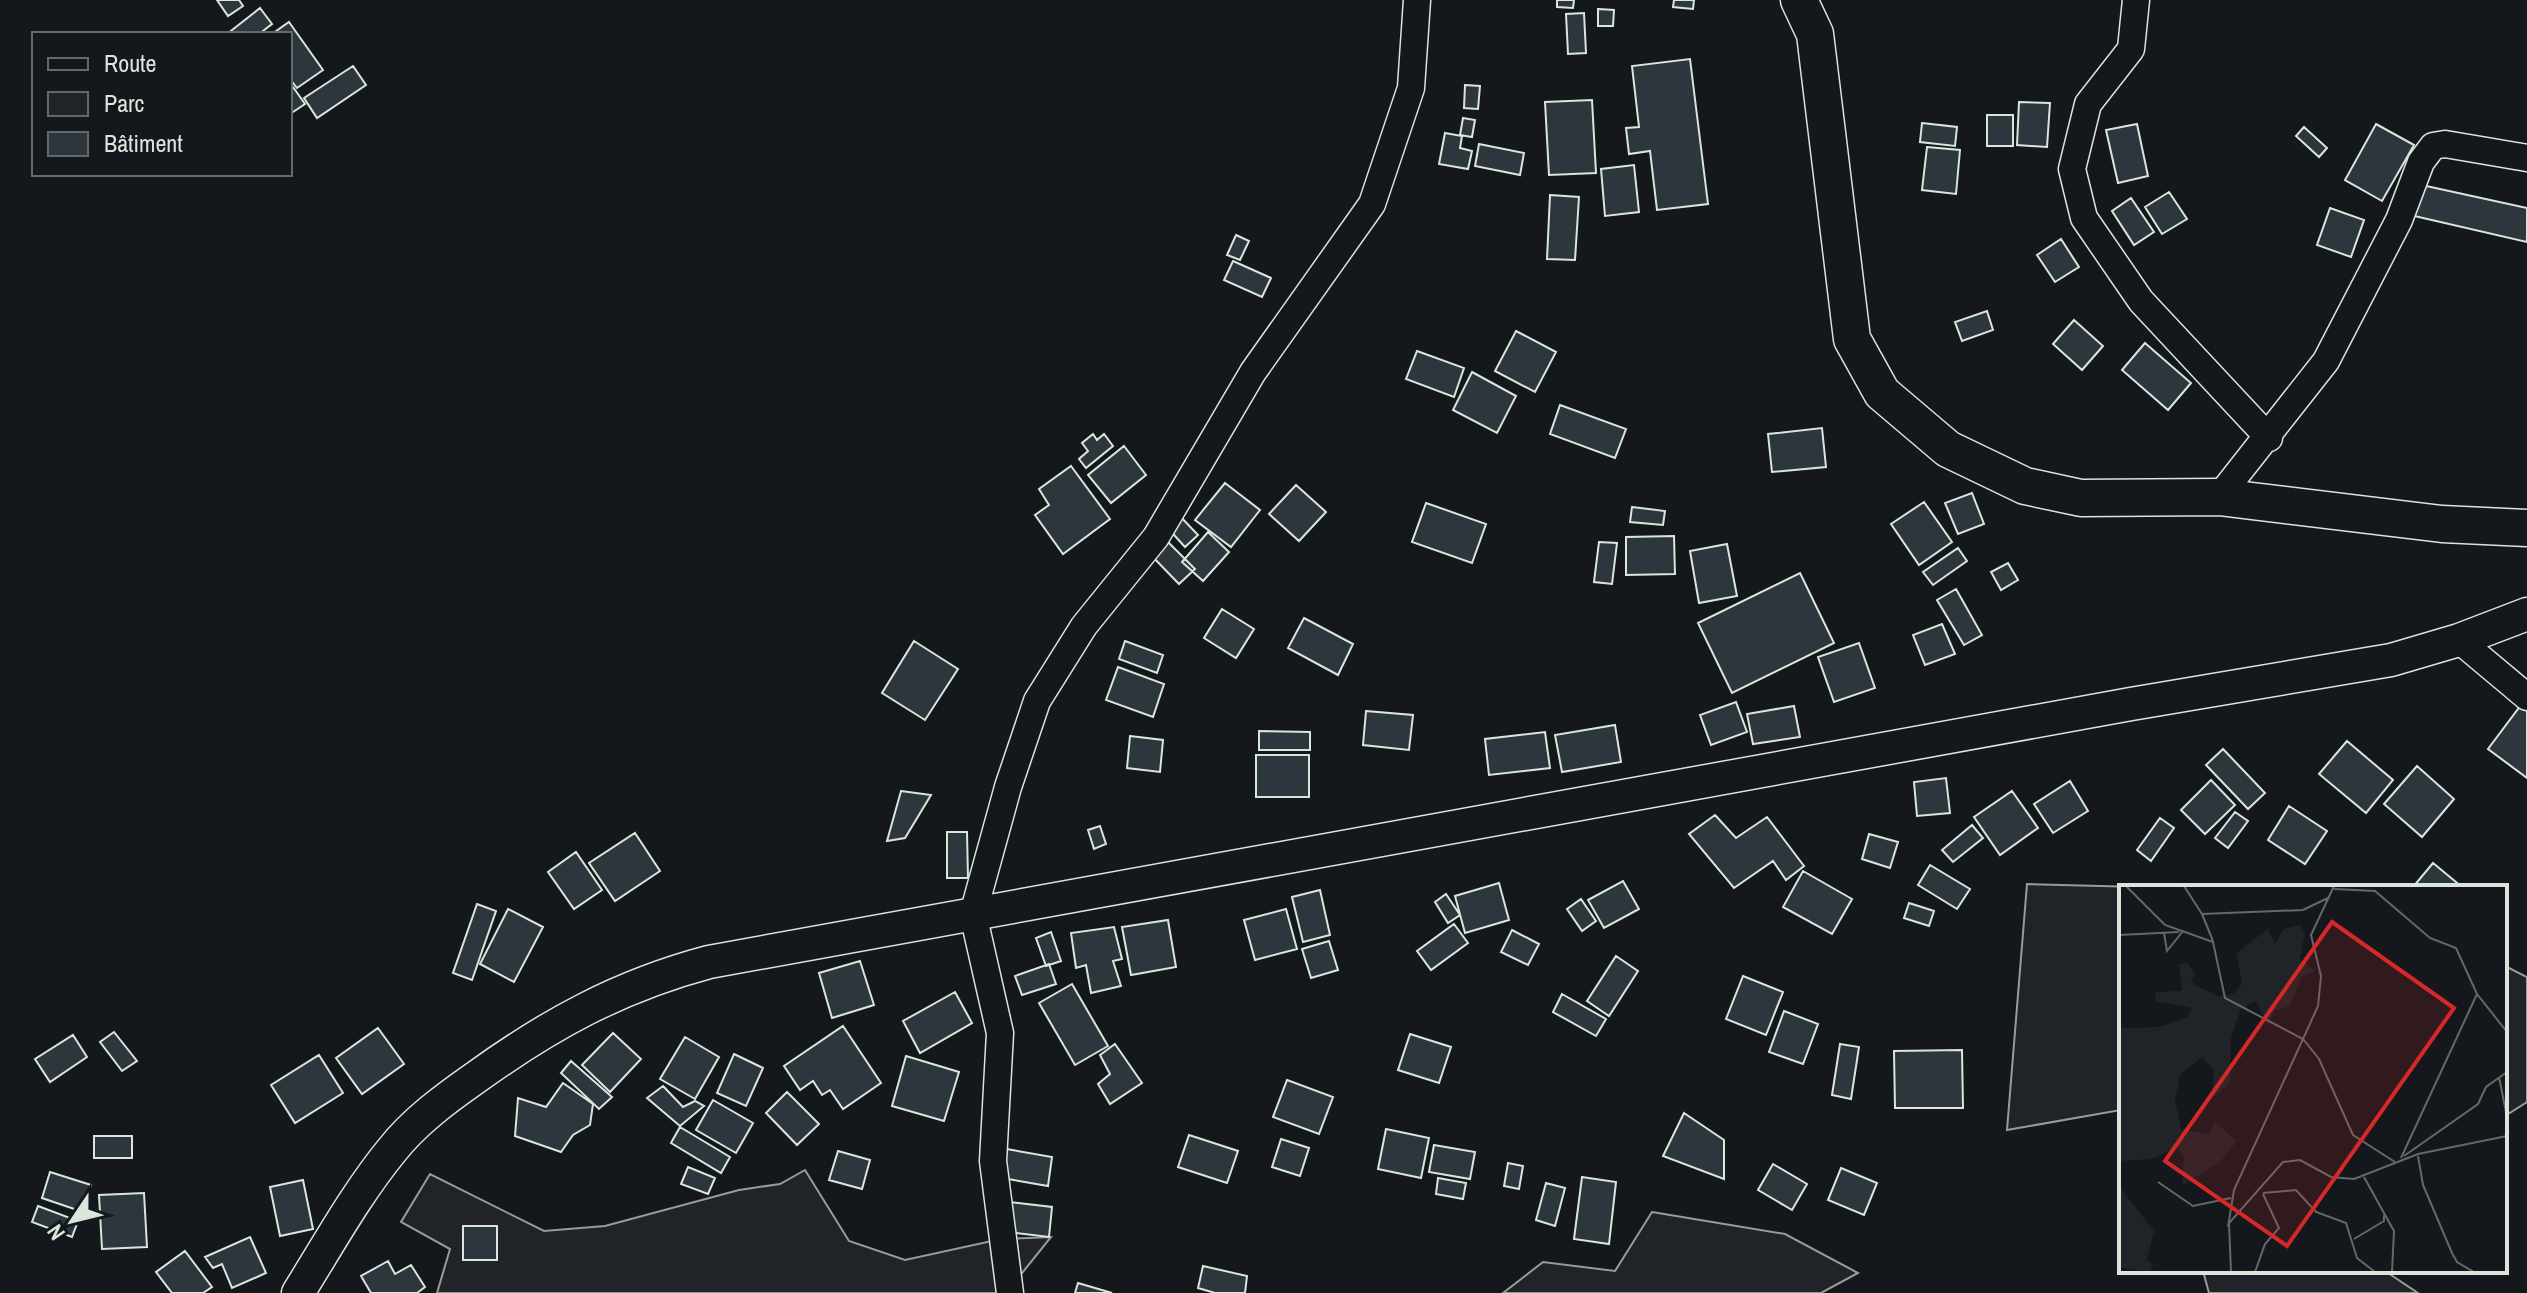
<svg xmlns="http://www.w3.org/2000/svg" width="2527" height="1293" font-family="'Archivo Narrow',sans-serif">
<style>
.green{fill:#202428;stroke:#939e99;stroke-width:2}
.building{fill:#2c363c;stroke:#d8e6dc;stroke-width:2}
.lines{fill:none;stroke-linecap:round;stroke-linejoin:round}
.minor-casing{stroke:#d8e6dc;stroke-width:29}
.major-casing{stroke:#d8e6dc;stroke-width:35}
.highway-casing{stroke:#d8e6dc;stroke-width:39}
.minor{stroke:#14181c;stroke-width:26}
.major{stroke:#14181c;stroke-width:32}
.highway{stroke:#14181c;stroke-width:36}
.inset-road{fill:none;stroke:#626a69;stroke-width:2}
.view{fill:#d62828;fill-opacity:0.15;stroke:#d62828;stroke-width:4}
.inset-edge{fill:none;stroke:#d8e6dc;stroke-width:4}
</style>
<rect width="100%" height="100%" fill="#14181c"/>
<path class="green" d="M2027 884 2140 887H2121V1110L2007 1130Z
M2505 966 2527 977V1102L2505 1116Z
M805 1170 849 1241 905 1260 1001 1239 1051 1237 1006 1293H437L450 1249 401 1222 430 1174 544 1231 605 1226 739 1190 780 1184Z
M1652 1212 1785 1234 1858 1273 1821 1293H1503L1543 1262 1615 1271Z
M2203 1271H2385L2418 1293H2209Z"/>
<path class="building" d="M217 0H239L243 6 228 16Z
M1557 0H1574L1573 8 1557 7Z
M1674 0H1694L1693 9 1673 7Z
M260 8 272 24 259 34H227Z
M1598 9 1614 10 1613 26H1598Z
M1584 13 1586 53 1568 54 1566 14Z
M289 22 323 70 297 88 290 79V34H272Z
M1690 59 1708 204 1657 210 1650 151 1629 154 1626 128 1639 127 1632 66Z
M353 66 366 85 317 118 304 98Z
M1465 85 1480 86 1478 109 1464 108Z
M293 87 305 104 290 114V89Z
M1592 100 1596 173 1549 175 1545 102Z
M2019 102 2050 103 2047 147 2017 145Z
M1987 115H2013V146H1987Z
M1463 118 1475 120 1472 137 1460 135Z
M1922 123 1957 127 1955 146 1920 142Z
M2137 124 2148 176 2118 183 2106 130Z
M2376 124 2414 145 2382 201 2345 180Z
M2304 127 2327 148 2319 157 2296 136Z
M1445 133 1462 136 1460 148 1472 151 1468 169 1439 164Z
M1479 144 1524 153 1520 175 1475 166Z
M1927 147 1960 150 1956 194 1922 190Z
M1634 165 1639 212 1605 216 1601 169Z
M2417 184 2527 208V242L2410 215Z
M2169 192 2187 219 2162 234 2145 207Z
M1550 195 1579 197 1575 260 1547 259Z
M2131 198 2154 232 2134 245 2112 211Z
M2330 208 2364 220 2351 257 2317 245Z
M1236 235 1249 241 1240 260 1227 255Z
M2061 239 2079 267 2055 282 2037 255Z
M1233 261 1271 278 1262 297 1224 280Z
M1987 311 1993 330 1962 341 1955 322Z
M2074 320 2103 346 2082 370 2053 344Z
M1516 331 1556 352 1535 392 1495 371Z
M2145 343 2191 383 2168 410 2122 370Z
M1417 351 1464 368 1454 397 1406 379Z
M1472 372 1516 396 1497 433 1453 410Z
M1560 405 1626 429 1615 458 1550 434Z
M1822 428 1826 467 1772 472 1768 434Z
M1093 434 1097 440 1104 434 1113 446 1086 468 1079 459 1088 451 1082 443Z
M1124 446 1146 475 1111 503 1088 475Z
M1071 466 1110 519 1063 554 1035 515 1049 505 1039 489Z
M1225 483 1260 510 1231 547 1195 520Z
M1296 485 1326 512 1299 541 1269 514Z
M1972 493 1984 524 1958 534 1945 503Z
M1924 502 1952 542 1919 565 1891 524Z
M1426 503 1486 524 1472 563 1412 542Z
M1632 507 1665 511 1663 525 1630 522Z
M1176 512 1198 535 1185 547 1164 524Z
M1208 532 1229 552 1203 581 1182 562Z
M1674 536 1675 574 1626 575V537Z
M1164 538 1195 569 1179 584 1149 553Z
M1599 542 1617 543 1612 584 1594 582Z
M1727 544 1737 596 1699 603 1690 551Z
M1958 548 1967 561 1933 585 1923 572Z
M2008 563 2018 580 2001 590 1991 572Z
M1800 573 1834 643 1732 693 1698 623Z
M1956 589 1982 635 1964 645 1937 600Z
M1222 609 1254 629 1236 658 1204 638Z
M1304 618 1353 644 1338 675 1288 648Z
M1942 624 1955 654 1925 665 1913 635Z
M914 641 958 669 925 720 882 693Z
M1125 641 1163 655 1157 673 1119 659Z
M1859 643 1875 688 1834 702 1818 657Z
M1118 667 1164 684 1153 717 1106 700Z
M1736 702 1747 732 1711 745 1700 715Z
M2521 705 2527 710V778L2488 749Z
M1794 706 1800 737 1753 744 1747 714Z
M1366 711 1413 715 1409 750 1363 745Z
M1615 725 1621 762 1562 772 1555 735Z
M1259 731 1310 732V750H1259Z
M1545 732 1550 768 1489 775 1485 739Z
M1130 736 1163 740 1160 772 1127 768Z
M2347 741 2393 780 2366 813 2319 774Z
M2223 749 2265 793 2248 809 2206 765Z
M1256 755H1309V797H1256Z
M2417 766 2454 799 2422 837 2384 804Z
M1946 778 1950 813 1917 816 1914 782Z
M2211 780 2235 805 2205 834 2181 810Z
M2070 781 2088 811 2053 833 2034 804Z
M901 791 931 795 905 838 887 841Z
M2012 791 2038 828 2000 855 1974 817Z
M2289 806 2327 831 2305 864 2268 840Z
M2235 812 2248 821 2228 848 2215 838Z
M1715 815 1736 838 1767 817 1804 866 1786 880 1773 861 1734 888 1689 834Z
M2160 818 2174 828 2151 861 2137 850Z
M1972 825 1983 838 1953 862 1942 850Z
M1100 826 1106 844 1094 849 1088 830Z
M947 832H967L968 878H947Z
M635 833 660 871 615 901 589 863Z
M1869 834 1898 842 1890 868 1862 859Z
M576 852 602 890 574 909 548 872Z
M2433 863 2462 887H2413Z
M1930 865 1970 889 1957 909 1918 885Z
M1803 871 1852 899 1832 934 1783 907Z
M1623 881 1639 909 1604 928 1588 900Z
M1499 883 1509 920 1465 933 1455 896Z
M1320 890 1330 935 1303 942 1292 897Z
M1446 894 1460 915 1448 923 1435 902Z
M1581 899 1596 921 1582 931 1567 909Z
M1909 903 1934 911 1929 926 1904 918Z
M477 904 496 911 472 980 453 973Z
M508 909 543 927 514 982 480 964Z
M1286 909 1297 949 1255 960 1244 920Z
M1168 920 1176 967 1131 975 1122 927Z
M1454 924 1468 943 1431 970 1417 951Z
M1114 927 1122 959 1113 961 1121 986 1091 993 1086 965 1076 968 1071 933Z
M1512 930 1539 944 1528 965 1501 952Z
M1051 932 1061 961 1046 966 1036 938Z
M1329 941 1338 970 1311 978 1302 949Z
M1616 956 1638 971 1609 1016 1587 1001Z
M860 961 874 1005 832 1018 819 973Z
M1049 964 1056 984 1022 995 1015 976Z
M1743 976 1783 992 1766 1035 1726 1019Z
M1072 984 1108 1046 1075 1065 1039 1003Z
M955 992 972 1023 920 1053 903 1021Z
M1562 994 1606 1019 1596 1036 1553 1012Z
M1784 1011 1818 1024 1803 1064 1769 1052Z
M843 1026 881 1083 843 1109 830 1090 822 1095 813 1081 800 1090 784 1066Z
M378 1028 404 1064 362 1094 336 1058Z
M114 1032 137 1061 122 1071 100 1042Z
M613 1033 641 1059 610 1092 582 1065Z
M1410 1034 1451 1047 1439 1083 1398 1070Z
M73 1035 87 1057 50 1082 35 1059Z
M685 1037 719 1057 695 1099 660 1079Z
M1115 1044 1142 1083 1110 1104 1098 1084 1110 1074 1100 1055Z
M1840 1044 1859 1047 1851 1099 1832 1095Z
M1962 1050 1963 1108H1895L1894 1051Z
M734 1054 763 1068 746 1106 717 1093Z
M319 1055 343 1093 295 1123 271 1085Z
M906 1056 959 1072 944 1121 892 1106Z
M571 1061 612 1097 599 1109 561 1073Z
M1287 1080 1333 1097 1319 1134 1273 1117Z
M563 1083 593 1104 590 1125 573 1135 561 1152 515 1136 518 1098 546 1107Z
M663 1086 683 1107 695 1101 704 1106 680 1126 647 1098Z
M787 1092 819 1124 797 1145 766 1113Z
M713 1100 753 1123 736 1153 696 1130Z
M1684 1113 1724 1140V1179L1663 1156Z
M680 1127 730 1157 721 1173 671 1143Z
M1386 1129 1429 1138 1421 1178 1378 1169Z
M1189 1135 1238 1151 1227 1183 1178 1167Z
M94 1136H132V1158H94Z
M1281 1139 1309 1148 1300 1176 1272 1167Z
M1434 1145 1475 1152 1470 1179 1429 1172Z
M1001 1148 1052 1157 1048 1186 996 1177Z
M838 1151 870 1160 862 1189 829 1180Z
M1508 1163 1523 1166 1519 1189 1504 1186Z
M1773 1164 1807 1184 1792 1210 1758 1190Z
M688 1167 715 1178 708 1194 681 1184Z
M1841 1168 1877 1183 1864 1215 1828 1200Z
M50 1172 91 1185 83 1212 42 1198Z
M1582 1177 1616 1182 1609 1244 1574 1239Z
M1438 1178 1466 1183 1463 1199 1436 1194Z
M303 1180 313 1229 280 1236 270 1187Z
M1546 1183 1565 1188 1555 1226 1536 1220Z
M144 1193 147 1247 102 1249 99 1195Z
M1010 1202 1052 1207 1049 1237 1007 1232Z
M38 1206 78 1221 72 1237 32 1222Z
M463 1226H497V1260H463Z
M250 1237 266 1273 232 1288 222 1264 213 1268 205 1257Z
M185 1251 212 1287 203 1293H172L156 1272Z
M388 1261 395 1274 411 1265 425 1287 417 1293H371L361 1276Z
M1203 1266 1247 1276 1245 1293H1215L1198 1288Z
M1078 1283 1112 1293H1075Z"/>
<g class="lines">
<defs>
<path id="minor" d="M2136 0 2131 49 2088 104 2072 169 2084 218 2141 301 2269 438
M2219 497 2326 361 2399 220 2421 162 2433 146 2445 144 2527 158
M2459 640 2527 697
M1010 1293 993 1161 1000 1033 973 914 1008 787 1037 701 1084 626 1156 537 1253 372 1372 204 1411 88 1417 0"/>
<path id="major" d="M298 1293C328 1245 356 1194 392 1150 414 1122 445 1099 475 1078 550 1024 619 986 709 962L2131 704 2391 660 2459 640 2527 614"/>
<path id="highway" d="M1799 0 1815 34 1852 339 1882 393 1948 449 2025 486 2081 498 2219 497 2442 524 2527 528"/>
</defs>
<use href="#minor" class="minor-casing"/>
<use href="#major" class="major-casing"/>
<use href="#highway" class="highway-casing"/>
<use href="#minor" class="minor"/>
<use href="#major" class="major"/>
<use href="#highway" class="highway"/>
</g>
<g transform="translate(2119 885)">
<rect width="388" height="388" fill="#14181c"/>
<path d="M181 40 186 48 181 74 196 86 183 92 171 121 156 125 149 140 137 116 122 124 112 152 111 198 92 214 95 185 83 172 61 189 56 216 62 244 90 250 96 237 118 256 101 277 63 301 65 271 59 263 32 274 0 276V143L40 142 68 132 73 123 37 116 36 107 63 106 60 79 69 78 76 89 72 97 78 101 99 111 114 109 123 99 117 68 149 44 156 59 165 44ZM0 301 35 346 28 375 34 380 31 387 0 382Z" fill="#202428"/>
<path class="inset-road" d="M7 1 46 40 94 57 106 113 184 154 200 174 234 250 276 277M65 1 83 29 184 25 209 13M215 4 256 6 311 53 337 63 358 109 388 147M83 29 94 56M45 48 48 66 64 46M0 50 60 47M380 192 388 232M285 271 359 219 367 202 388 187M299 271 304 300 333 368 338 377 355 387M282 273 358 109M245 292 275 346 273 387M39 297 74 321 112 313M144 308 177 305 197 327 227 338 238 373 256 387M109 342 115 305 199 121 202 91 192 50 215 1M235 354 265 336V330M112 387 110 338 164 277 181 275 212 292 235 294 299 269 388 251M136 387 146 359 160 343 144 309"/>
<path class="view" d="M213 37 335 123 168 361 46 276Z"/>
<rect width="388" height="388" class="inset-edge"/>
</g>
<rect x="32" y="32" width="260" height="144" fill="#14181c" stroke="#626a69" stroke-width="2"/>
<rect x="48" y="58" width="40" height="12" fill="#14181c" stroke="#626a69" stroke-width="2"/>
<text x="104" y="72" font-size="24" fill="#d8e6dc">Route</text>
<rect x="48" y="92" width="40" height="24" fill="#202428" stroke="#626a69" stroke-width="2"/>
<text x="104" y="112" font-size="24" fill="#d8e6dc">Parc</text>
<rect x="48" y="132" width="40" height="24" fill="#2c363c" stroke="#626a69" stroke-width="2"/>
<text x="104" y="152" font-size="24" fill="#d8e6dc">Bâtiment</text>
<g transform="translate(72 1221) rotate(235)" stroke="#14181c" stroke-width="6" paint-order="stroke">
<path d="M0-6L14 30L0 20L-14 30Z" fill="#d8e6dc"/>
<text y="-12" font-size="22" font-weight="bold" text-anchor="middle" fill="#d8e6dc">N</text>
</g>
</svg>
